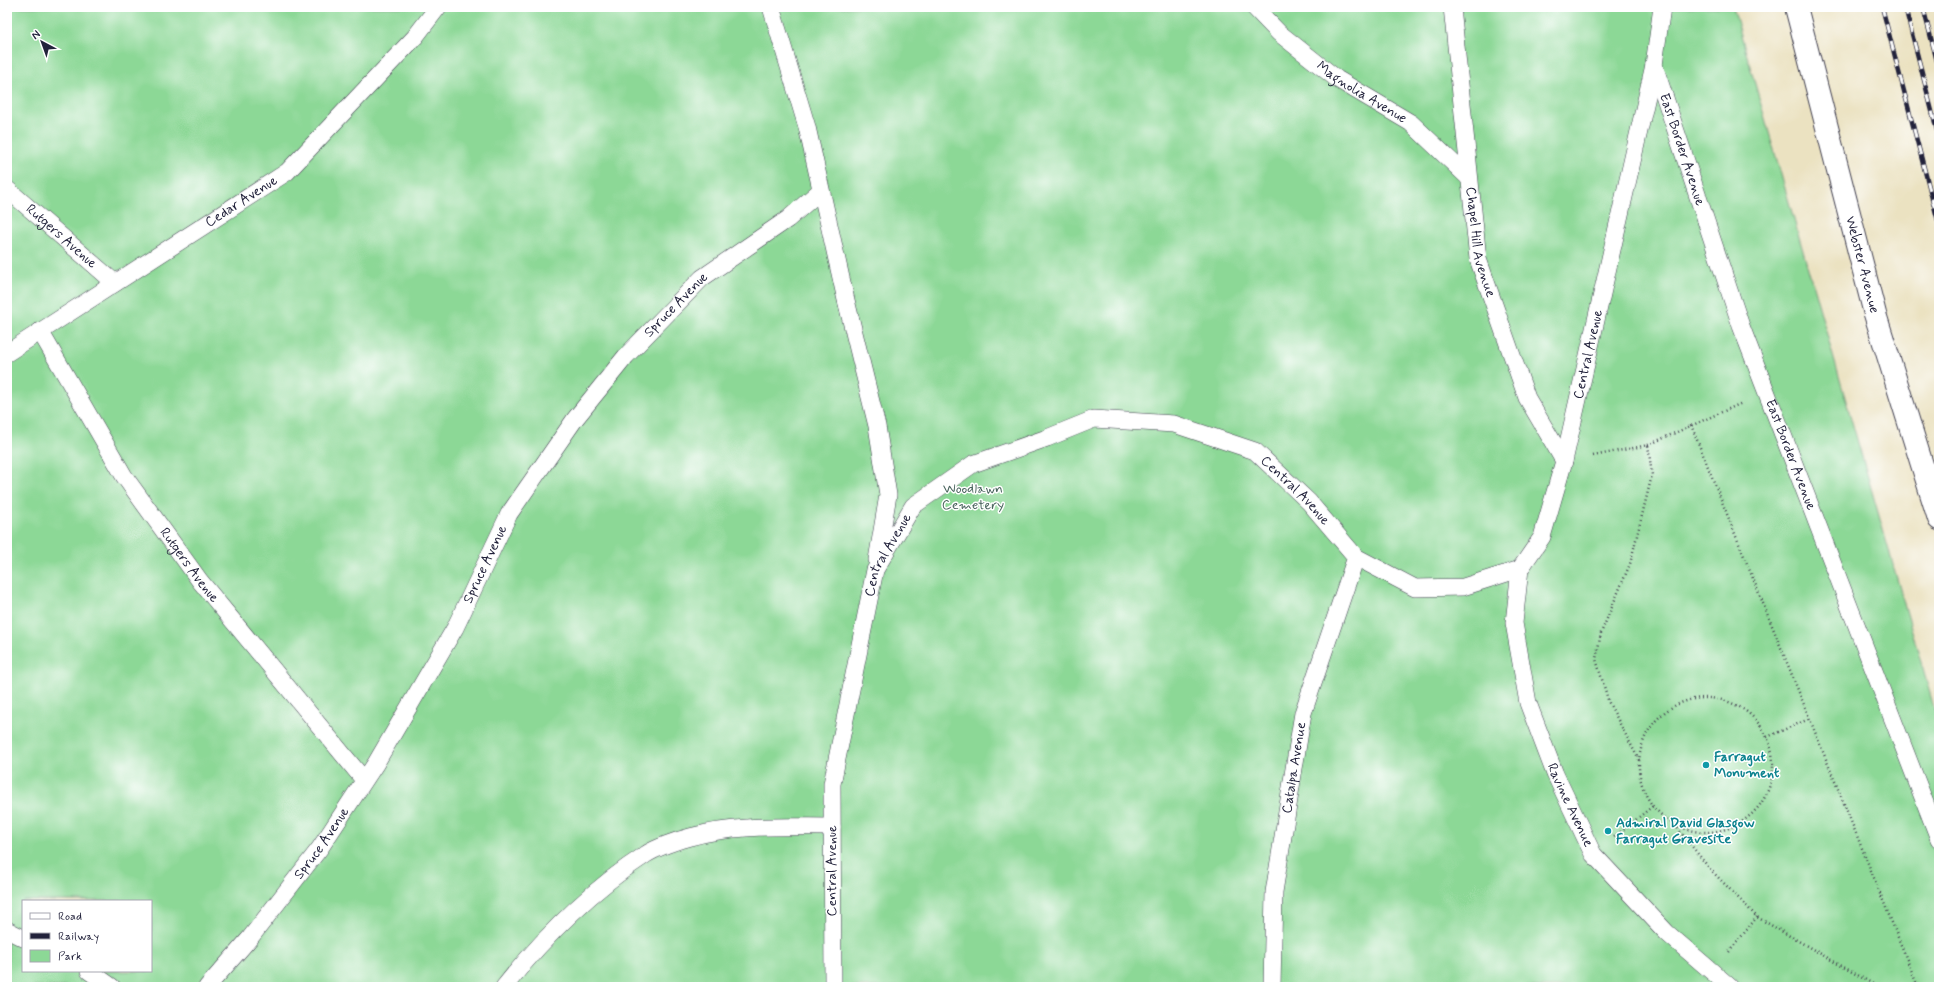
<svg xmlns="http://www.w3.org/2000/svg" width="1946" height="994" font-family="Mynerve,sans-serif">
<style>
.green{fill:#8cd896;stroke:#577d68;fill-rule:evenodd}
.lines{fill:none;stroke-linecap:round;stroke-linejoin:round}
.lane-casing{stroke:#403f4f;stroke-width:18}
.secondary-casing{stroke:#403f4f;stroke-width:24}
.path{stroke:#403f4f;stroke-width:2.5;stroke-dasharray:1 3;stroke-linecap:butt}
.lane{stroke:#fff;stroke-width:17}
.secondary{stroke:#fff;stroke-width:22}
.rail-casing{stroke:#22223b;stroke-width:4.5}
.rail{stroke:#fff;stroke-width:3;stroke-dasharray:9;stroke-linecap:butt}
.culture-dot{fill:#0f9aa8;stroke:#fff;stroke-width:1.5}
.labels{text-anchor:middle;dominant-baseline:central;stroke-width:3;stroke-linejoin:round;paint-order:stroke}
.street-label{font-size:14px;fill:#22223b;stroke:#fff}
.park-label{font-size:14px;fill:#47625b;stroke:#fff}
.culture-label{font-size:14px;font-weight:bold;fill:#0d838f;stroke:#fff;text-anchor:start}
</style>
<rect width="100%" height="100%" fill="#fff"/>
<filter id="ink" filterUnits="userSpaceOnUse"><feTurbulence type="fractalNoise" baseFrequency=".025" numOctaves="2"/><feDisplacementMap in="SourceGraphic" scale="8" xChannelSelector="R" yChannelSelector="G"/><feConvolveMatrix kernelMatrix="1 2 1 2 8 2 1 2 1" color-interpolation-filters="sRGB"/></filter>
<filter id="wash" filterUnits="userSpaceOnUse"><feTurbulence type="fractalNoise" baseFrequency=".012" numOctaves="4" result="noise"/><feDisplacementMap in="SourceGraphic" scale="16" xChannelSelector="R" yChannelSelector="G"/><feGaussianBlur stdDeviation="0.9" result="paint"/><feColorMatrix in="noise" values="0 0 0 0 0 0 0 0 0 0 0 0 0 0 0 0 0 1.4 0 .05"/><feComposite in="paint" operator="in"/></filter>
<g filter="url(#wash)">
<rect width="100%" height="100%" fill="#ebe2c1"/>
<path class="green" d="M7 7H1733L1939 725V987H7ZM23 901H151V971H23Z"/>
</g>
<g filter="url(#ink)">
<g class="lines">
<defs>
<g id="lane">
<path d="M771 7 807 127 846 300 877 426 888 495 877 560"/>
<path id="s1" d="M1254 7 1279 33 1337 79 1411 123 1469 178"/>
<path id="s2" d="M1452 7 1478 259 1527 398 1564 461"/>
<path id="s3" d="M1654 65 1741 326 1939 839"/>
<path id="s4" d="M7 189 115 283"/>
<path id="s5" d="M40 331 124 476 200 581 364 780"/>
<path id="s6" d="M7 353 287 172 415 37 438 7"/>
<path id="s7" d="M1520 569 1514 623 1528 703 1555 774 1593 854 1667 933 1730 987"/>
<path d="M7 930 23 938"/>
<path d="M89 971 112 987"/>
<path id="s8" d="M207 987 250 938 320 848 376 763 455 628 509 514 575 419 626 356 702 278 788 219 820 191"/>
<path d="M504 987C544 937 591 890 645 855 655 848 678 840 690 837 736 824 785 827 832 827"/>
<path id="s9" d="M833 987 832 784 875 570 913 506 973 464 1047 438 1094 419 1174 424 1255 451 1309 502 1356 557 1415 588 1463 587 1520 569 1542 537 1564 461 1654 65 1662 7"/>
<path id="s10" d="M1272 987 1274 892 1303 713 1356 557"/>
</g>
<g id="secondary">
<path id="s11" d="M1796 7 1875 314 1939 519"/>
</g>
</defs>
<use href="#lane" class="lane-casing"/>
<use href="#secondary" class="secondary-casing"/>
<path class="path" d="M1691 425 1918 987
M1593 456 1648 445 1742 403
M1639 765a67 67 0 1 1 134 0a67 67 0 1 1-134 0Z
M1767 737 1809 719
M1639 760 1609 703 1596 659 1601 633 1630 564 1652 475 1648 445
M1675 825 1710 869 1757 917 1878 987
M1614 837 1653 806
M1729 952 1757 917"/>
<use href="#lane" class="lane"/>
<use href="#secondary" class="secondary"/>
<defs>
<path id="rail" d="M1882 7 1939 225
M1905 7 1939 138
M1923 7 1939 69"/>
</defs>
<use href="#rail" class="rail-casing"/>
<use href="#rail" class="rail"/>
</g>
</g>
<g class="culture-dot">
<circle cx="1706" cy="765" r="4"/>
<circle cx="1608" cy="831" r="4"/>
</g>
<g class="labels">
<g class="street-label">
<text stroke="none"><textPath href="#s1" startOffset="138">Magnolia Avenue</textPath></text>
<text stroke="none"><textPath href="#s3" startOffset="89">East Border Avenue</textPath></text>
<text stroke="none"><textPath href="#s6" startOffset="279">Cedar Avenue</textPath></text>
<text stroke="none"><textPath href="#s4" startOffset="72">Rutgers Avenue</textPath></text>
<text stroke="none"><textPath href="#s2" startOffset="237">Chapel Hill Avenue</textPath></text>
<text stroke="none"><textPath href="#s11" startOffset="266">Webster Avenue</textPath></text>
<text stroke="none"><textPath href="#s8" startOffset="832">Spruce Avenue</textPath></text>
<text stroke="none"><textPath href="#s9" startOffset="1412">Central Avenue</textPath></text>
<text stroke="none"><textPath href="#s3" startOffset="413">East Border Avenue</textPath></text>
<text stroke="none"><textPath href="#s9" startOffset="920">Central Avenue</textPath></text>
<text stroke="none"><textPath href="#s9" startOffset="440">Central Avenue</textPath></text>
<text stroke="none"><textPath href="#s5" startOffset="278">Rutgers Avenue</textPath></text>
<text stroke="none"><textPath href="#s8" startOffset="508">Spruce Avenue</textPath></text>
<text stroke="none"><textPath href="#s10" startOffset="221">Catalpa Avenue</textPath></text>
<text stroke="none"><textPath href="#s7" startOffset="246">Ravine Avenue</textPath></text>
<text stroke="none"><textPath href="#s8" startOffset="184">Spruce Avenue</textPath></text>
<text transform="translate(832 871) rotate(-90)">Central Avenue</text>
</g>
<g class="park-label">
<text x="973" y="489">Woodlawn<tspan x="973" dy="16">Cemetery</tspan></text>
</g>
<g class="culture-label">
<text x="1714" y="757">Farragut<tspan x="1714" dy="16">Monument</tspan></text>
<text x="1616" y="823">Admiral David Glasgow<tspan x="1616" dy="16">Farragut Gravesite</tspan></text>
</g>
</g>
<rect width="1946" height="994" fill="none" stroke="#fff" stroke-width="24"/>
<rect x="22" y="900" width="130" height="72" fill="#ffffff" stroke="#a7a7b1"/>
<rect x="30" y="913" width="20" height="6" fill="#ffffff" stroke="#a7a7b1"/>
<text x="58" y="920" font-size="12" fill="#22223b">Road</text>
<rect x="30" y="933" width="20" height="6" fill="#22223b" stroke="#a7a7b1"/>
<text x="58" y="940" font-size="12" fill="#22223b">Railway</text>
<rect x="30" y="950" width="20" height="12" fill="#8cd896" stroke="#a7a7b1"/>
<text x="58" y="960" font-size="12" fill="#22223b">Park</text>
<g transform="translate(42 42) rotate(319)" stroke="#ffffff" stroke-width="3" paint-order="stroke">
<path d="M0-3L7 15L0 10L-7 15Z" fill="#22223b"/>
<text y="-6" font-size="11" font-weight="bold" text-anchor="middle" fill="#22223b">N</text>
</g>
</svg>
